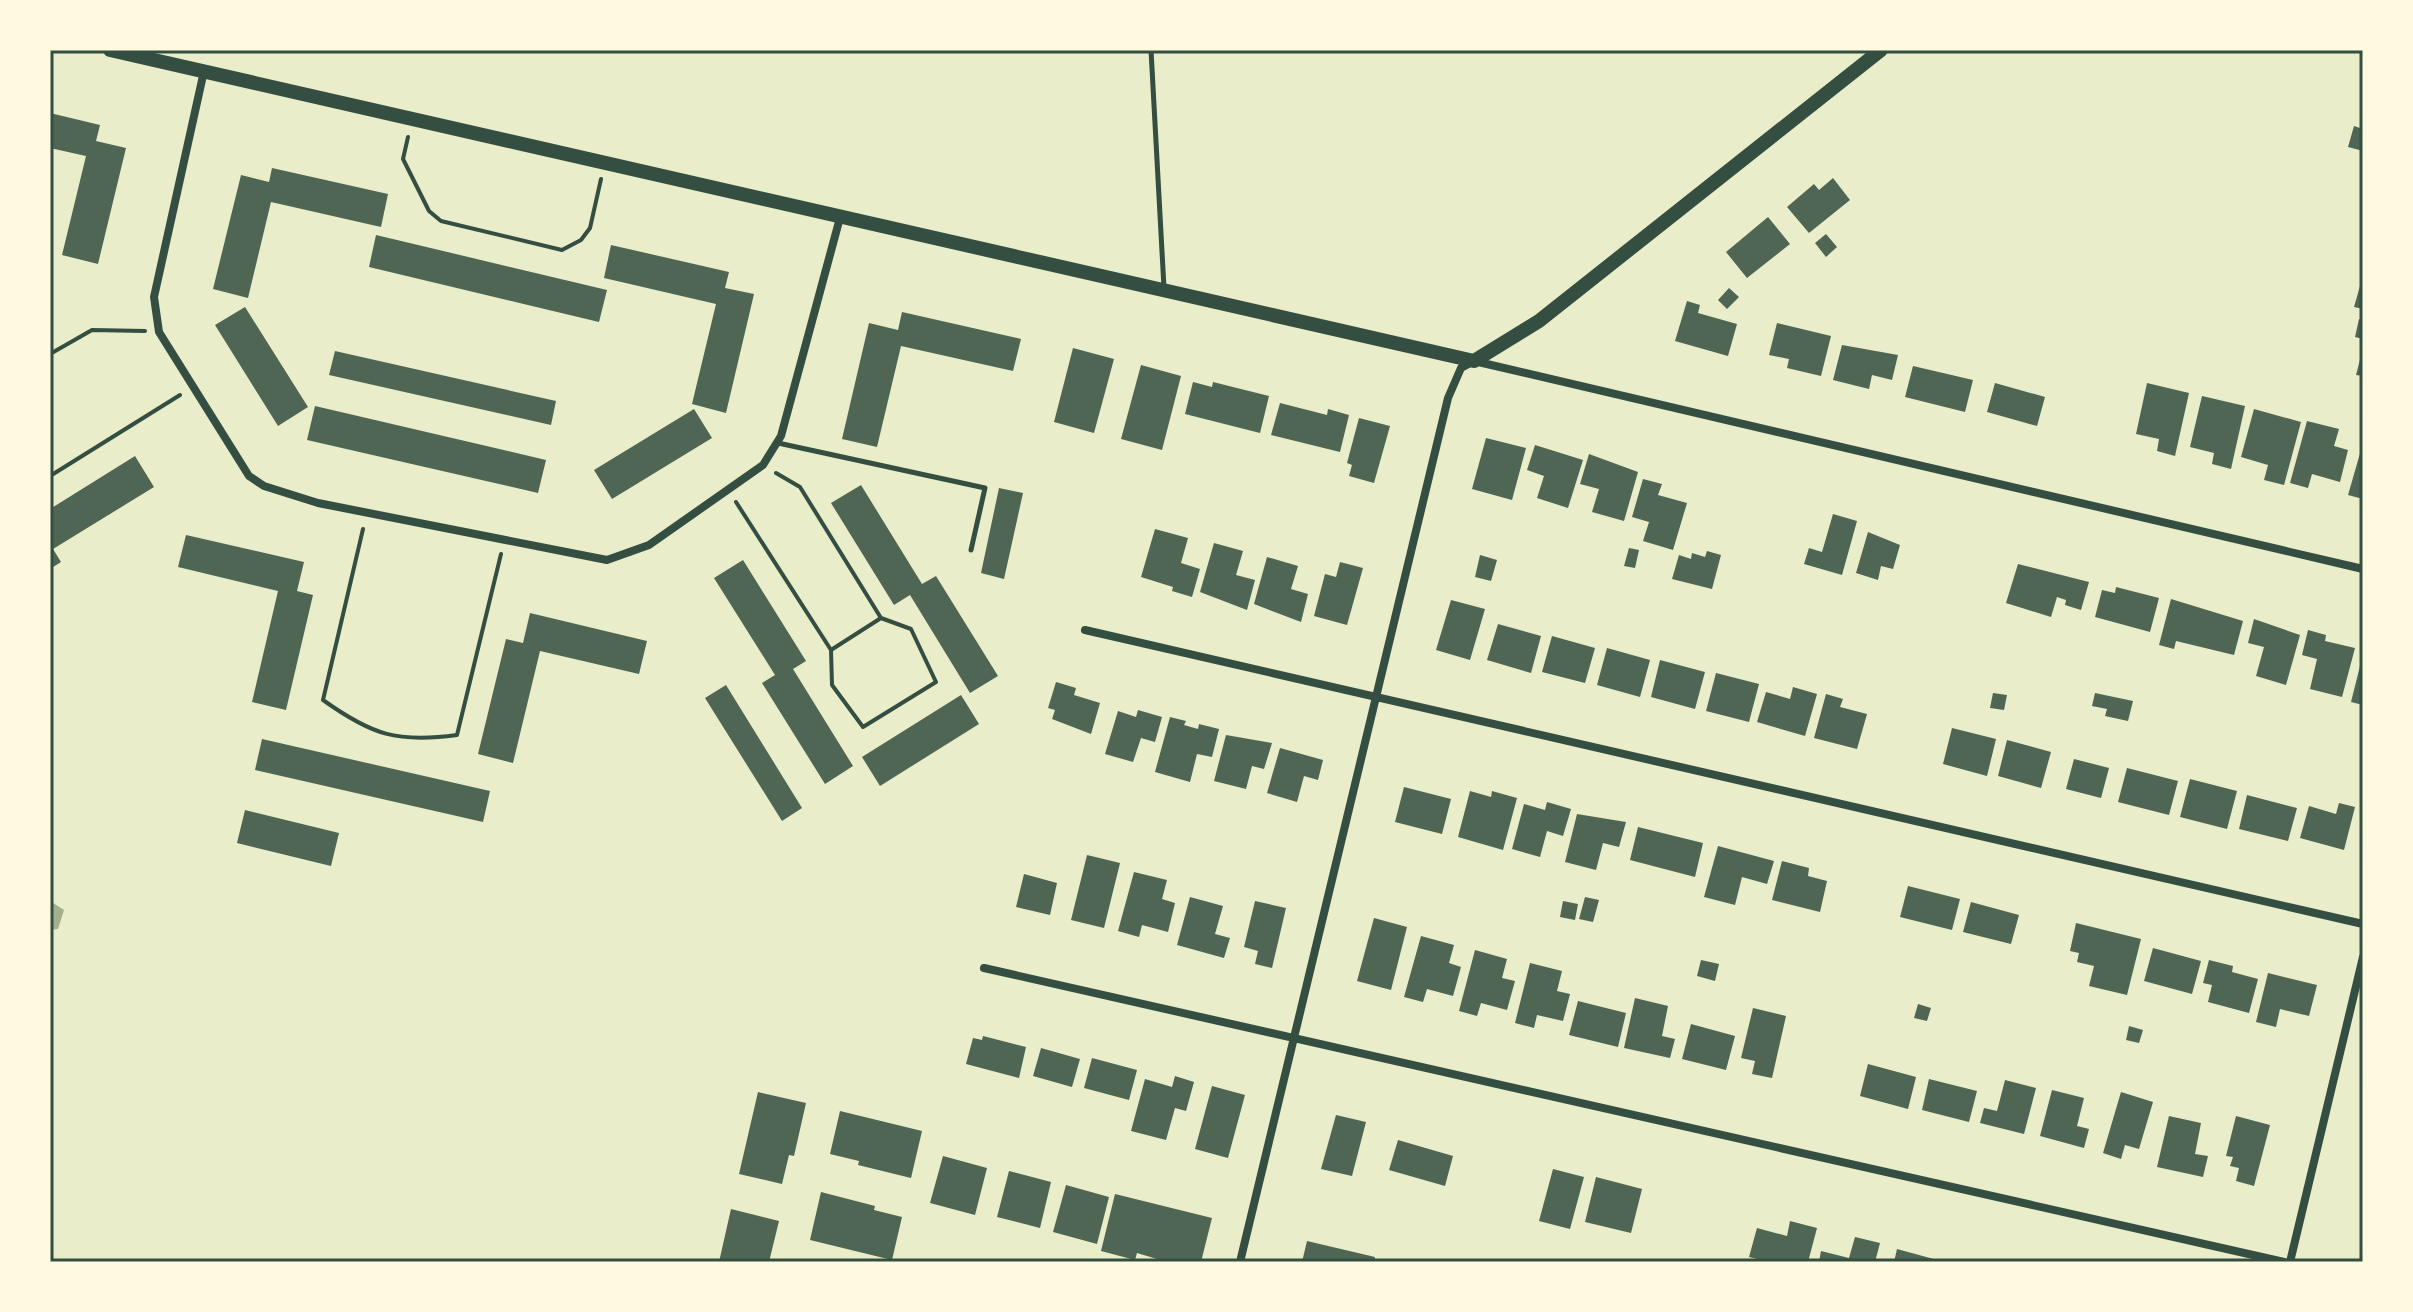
<svg xmlns="http://www.w3.org/2000/svg" width="2413" height="1312" font-family="'Open Sans',sans-serif">
<style>
.water{fill:#a3b18a}
.building{fill:#4f6655}
.lines{fill:none;stroke-linecap:round;stroke-linejoin:round}
.path{stroke:#344e41;stroke-width:4}
.service{stroke:#344e41;stroke-width:5}
.minor{stroke:#344e41;stroke-width:8}
.tertiary{stroke:#344e41;stroke-width:14}
.neatline{fill:none;stroke:#344e41;stroke-width:3}
</style>
<rect width="100%" height="100%" fill="#e9edc9"/>
<path class="water" d="M50 901 64 910 58 929 50 930Z"/>
<path class="building" d="M50 113 100 125 96 141 126 148 98 264 62 255 86 156 50 148Z
M2354 126 2363 129V151L2348 147Z
M272 168 388 194 381 227 271 202 248 298 213 289 241 175 269 182Z
M1833 178 1850 200 1809 233 1787 207 1814 184 1819 190Z
M1768 217 1790 244 1747 278 1726 252Z
M1826 234 1837 247 1826 257 1815 243Z
M376 235 607 290 599 322 369 267Z
M611 245 729 272 725 288 754 294 726 413 692 404 716 304 604 278Z
M2360 286 2363 287V309L2354 307Z
M1729 288 1739 297 1727 309 1718 300Z
M1687 301 1700 305 1698 313 1737 324 1728 356 1675 341Z
M245 307 308 407 278 426 215 325Z
M902 312 1021 339 1013 371 901 346 877 447 842 439 869 323 898 330Z
M2359 319 2363 320V339L2355 337Z
M1777 323 1831 336 1821 376 1787 368 1789 359 1769 355Z
M1842 345 1898 355 1892 380 1872 375 1869 389 1833 380Z
M1073 348 1114 359 1094 433 1054 422Z
M335 351 556 401 551 425 329 375Z
M2362 352H2363V376L2356 375Z
M1141 365 1181 376 1162 450 1121 439Z
M1913 366 1973 380 1965 412 1905 397Z
M1193 382 1212 387 1213 382 1269 396 1260 433 1185 414Z
M1995 383 2045 397 2037 426 1987 412Z
M2147 383 2189 393 2175 456 2157 451 2159 439 2136 434Z
M2202 396 2245 406 2231 469 2212 464 2214 453 2190 447Z
M1280 403 1327 415 1328 409 1349 415 1340 452 1271 435Z
M315 406 546 460 538 493 307 440Z
M694 409 712 438 612 499 594 470Z
M2254 409 2301 422 2284 485 2264 480 2268 465 2241 457Z
M1359 418 1390 426 1374 483 1349 476 1352 465 1347 463Z
M2307 421 2339 429 2334 446 2348 450 2340 482 2312 474 2308 488 2290 483Z
M1486 438 1526 448 1512 500 1472 489Z
M2363 443V499L2348 495Z
M1535 445 1583 460 1568 508 1537 498 1544 476 1527 470Z
M1589 454 1638 472 1624 521 1592 512 1599 489 1580 484Z
M135 456 154 487 53 549 61 562 50 569V509Z
M1643 479 1662 484 1658 495 1687 503 1673 550 1643 541 1649 522 1632 517Z
M861 485 922 584 936 576 998 676 970 693 910 595 894 605 831 503Z
M999 488 1023 493 1004 579 981 573Z
M1833 514 1857 521 1842 575 1804 564 1809 548 1822 552Z
M1155 529 1188 538 1181 563 1200 569 1192 597 1172 591 1173 587 1141 577Z
M1868 532 1900 545 1893 569 1881 566 1878 580 1856 573Z
M186 535 304 562 297 591 313 595 286 710 252 702 278 591 178 567Z
M1214 543 1243 551 1236 575 1255 580 1247 610 1200 592Z
M1629 548 1639 550 1635 568 1624 566Z
M1707 551 1721 555 1712 589 1672 579 1679 555 1691 559 1692 553 1705 557Z
M1480 555 1497 560 1491 581 1475 577Z
M1267 557 1298 566 1291 589 1308 594 1301 622 1254 604Z
M743 560 806 661 793 669 853 766 825 784 762 683 775 675 714 578Z
M1340 562 1363 568 1347 625 1314 616 1325 574 1336 577Z
M2018 564 2089 582 2081 610 2065 605 2066 600 2057 597 2051 617 2006 603Z
M2116 587 2159 598 2150 632 2095 617 2102 590 2115 593Z
M2171 599 2243 621 2234 655 2176 641 2174 649 2159 645Z
M1451 600 1485 609 1470 660 1436 650Z
M530 613 647 641 639 674 540 651 513 763 478 754 506 639 523 643Z
M2254 619 2300 635 2286 685 2256 676 2264 647 2248 643Z
M1498 624 1541 636 1531 673 1487 660Z
M2308 630 2326 635 2325 641 2355 648 2342 697 2310 689 2317 659 2302 655Z
M1552 636 1595 648 1585 683 1542 672Z
M1607 648 1650 660 1640 697 1597 685Z
M2362 658H2363V705L2351 702Z
M1660 660 1705 672 1695 709 1651 697Z
M1716 673 1759 684 1749 722 1706 711Z
M1056 682 1076 688 1074 695 1100 703 1091 734 1052 719 1055 710 1048 708Z
M726 685 802 808 782 821 705 698Z
M1793 687 1817 694 1805 736 1757 722 1766 692 1790 699Z
M1993 693 2007 695 2004 710 1990 708Z
M2095 693 2133 701 2128 721 2105 716 2107 709 2092 706Z
M1826 694 1843 699 1840 707 1867 714 1857 749 1814 738Z
M961 695 979 724 880 786 862 757Z
M1138 710 1162 717 1155 742 1141 738 1133 762 1105 754 1118 711 1136 717Z
M1170 717 1186 721 1184 725 1198 729 1199 724 1219 729 1212 757 1197 754 1190 782 1155 772Z
M1952 728 1996 739 1987 776 1943 764Z
M1226 735 1272 743 1264 769 1252 766 1246 789 1214 781Z
M262 739 490 791 483 822 255 770Z
M2007 740 2051 752 2041 788 1998 776Z
M1280 748 1323 760 1318 780 1304 776 1297 802 1267 793Z
M2074 759 2109 768 2101 798 2066 789Z
M2127 768 2178 781 2169 815 2118 802Z
M2190 779 2237 791 2227 829 2180 817Z
M1404 787 1451 799 1442 834 1395 822Z
M1470 791 1491 797 1492 791 1517 798 1503 850 1458 837Z
M2247 795 2297 808 2288 841 2239 829Z
M1547 802 1571 809 1563 836 1547 831 1540 857 1512 849 1524 804 1545 810Z
M2339 803 2355 807 2344 850 2300 838 2309 806 2336 814Z
M245 810 339 833 331 866 237 843Z
M1577 814 1626 822 1619 847 1603 843 1596 870 1565 862Z
M1638 827 1703 843 1695 877 1630 860Z
M1718 846 1774 861 1767 884 1742 877 1735 905 1704 897Z
M1087 855 1120 863 1104 928 1071 920Z
M1782 861 1809 868 1808 876 1827 881 1820 912 1772 900Z
M1134 872 1167 880 1162 899 1175 903 1168 932 1142 925 1139 937 1118 931Z
M1024 874 1057 883 1050 915 1016 907Z
M1908 886 1960 899 1952 930 1900 917Z
M1190 897 1223 906 1215 934 1230 938 1224 958 1177 945Z
M1585 897 1599 900 1593 922 1579 919Z
M1255 901 1286 908 1272 968 1255 964 1258 951 1244 947Z
M1563 901 1578 904 1575 920 1560 917Z
M1971 902 2019 915 2011 944 1963 932Z
M1374 918 1407 927 1391 990 1357 981Z
M2076 923 2141 939 2127 995 2089 986 2094 966 2077 962 2079 953 2070 951Z
M1421 936 1454 945 1449 963 1461 967 1453 996 1427 989 1423 1002 1404 997Z
M2153 948 2201 961 2192 994 2144 981Z
M1475 950 1507 959 1502 978 1515 981 1507 1010 1481 1003 1477 1016 1459 1011Z
M1701 960 1719 964 1715 981 1697 976Z
M2209 960 2233 966 2232 972 2258 979 2249 1013 2208 1002 2212 985 2203 983Z
M1530 963 1562 971 1557 991 1570 994 1563 1021 1537 1015 1534 1028 1515 1023Z
M2268 973 2317 985 2309 1016 2280 1009 2276 1027 2256 1022Z
M1635 998 1668 1006 1662 1036 1675 1039 1670 1058 1624 1048Z
M1578 1001 1626 1013 1618 1047 1569 1035Z
M1918 1004 1931 1008 1927 1021 1914 1018Z
M1753 1008 1786 1016 1772 1078 1752 1074 1755 1061 1741 1058Z
M1691 1024 1735 1036 1726 1070 1682 1059Z
M2129 1026 2143 1030 2139 1043 2126 1040Z
M983 1036 1026 1047 1019 1078 966 1064 973 1038 982 1040Z
M1041 1048 1080 1059 1072 1087 1033 1076Z
M1092 1058 1137 1070 1129 1100 1084 1088Z
M1868 1064 1916 1077 1908 1109 1860 1096Z
M1175 1076 1194 1082 1186 1111 1175 1108 1166 1140 1131 1131 1145 1079 1172 1087Z
M1929 1079 1977 1091 1969 1122 1922 1110Z
M2005 1080 2036 1088 2024 1134 1980 1123 1984 1108 1997 1111Z
M1212 1086 1245 1095 1228 1158 1195 1149Z
M2052 1090 2084 1098 2077 1126 2089 1129 2084 1148 2040 1136Z
M758 1092 806 1103 794 1156 789 1155 782 1184 739 1174Z
M2121 1092 2153 1102 2139 1149 2125 1145 2121 1159 2103 1153Z
M840 1111 922 1131 911 1178 858 1165 859 1161 830 1154Z
M1336 1115 1366 1122 1352 1176 1321 1169Z
M2169 1116 2201 1123 2195 1154 2208 1156 2203 1177 2157 1167Z
M2236 1116 2270 1125 2254 1186 2236 1181 2239 1168 2230 1166 2233 1157 2226 1156Z
M1398 1140 1453 1156 1445 1186 1389 1170Z
M943 1156 987 1168 975 1215 930 1203Z
M1553 1169 1584 1177 1570 1229 1539 1221Z
M1009 1171 1051 1182 1040 1228 997 1217Z
M1596 1177 1642 1189 1631 1233 1585 1222Z
M1066 1185 1109 1197 1097 1244 1053 1232Z
M821 1192 875 1206 874 1210 902 1217 892 1260 810 1240Z
M1115 1194 1212 1218 1201 1262H1167L1137 1253 1135 1260 1101 1251Z
M731 1209 779 1221 769 1262H719Z
M1790 1221 1817 1228 1808 1262H1770L1749 1257 1757 1228 1787 1236Z
M1855 1237 1880 1243 1875 1262H1819L1821 1251 1849 1258Z
M1307 1241 1375 1257 1374 1262H1302Z
M1897 1249 1941 1261V1262H1894Z"/>
<g class="lines">
<path class="path" d="M408 137 403 159 429 211 441 221 562 250 581 240 590 228 601 179
M50 354 92 330 145 331
M50 476 180 395
M736 502 831 650 832 685 863 727 936 682 911 629 881 618 800 487 776 473
M363 529 323 700C372 735 397 743 457 735L501 554
M831 650 881 618"/>
<path class="service" d="M1151 50 1164 288
M778 443 985 488 971 550"/>
<path class="minor" d="M204 71 154 297 159 332 249 476 264 486 318 503 607 560 649 545 763 465 781 436 841 214
M1085 630 2363 924
M984 968 2284 1262
M1240 1262 1448 398 1461 368 1474 361 2363 569
M2290 1262 2363 957"/>
<path class="tertiary" d="M110 50 1474 361 1539 321 1881 50"/>
</g>
<rect width="2413" height="1312" fill="none" stroke="#fefae0" stroke-width="104"/>
<rect x="52" y="52" width="2309" height="1208" class="neatline"/>
</svg>
